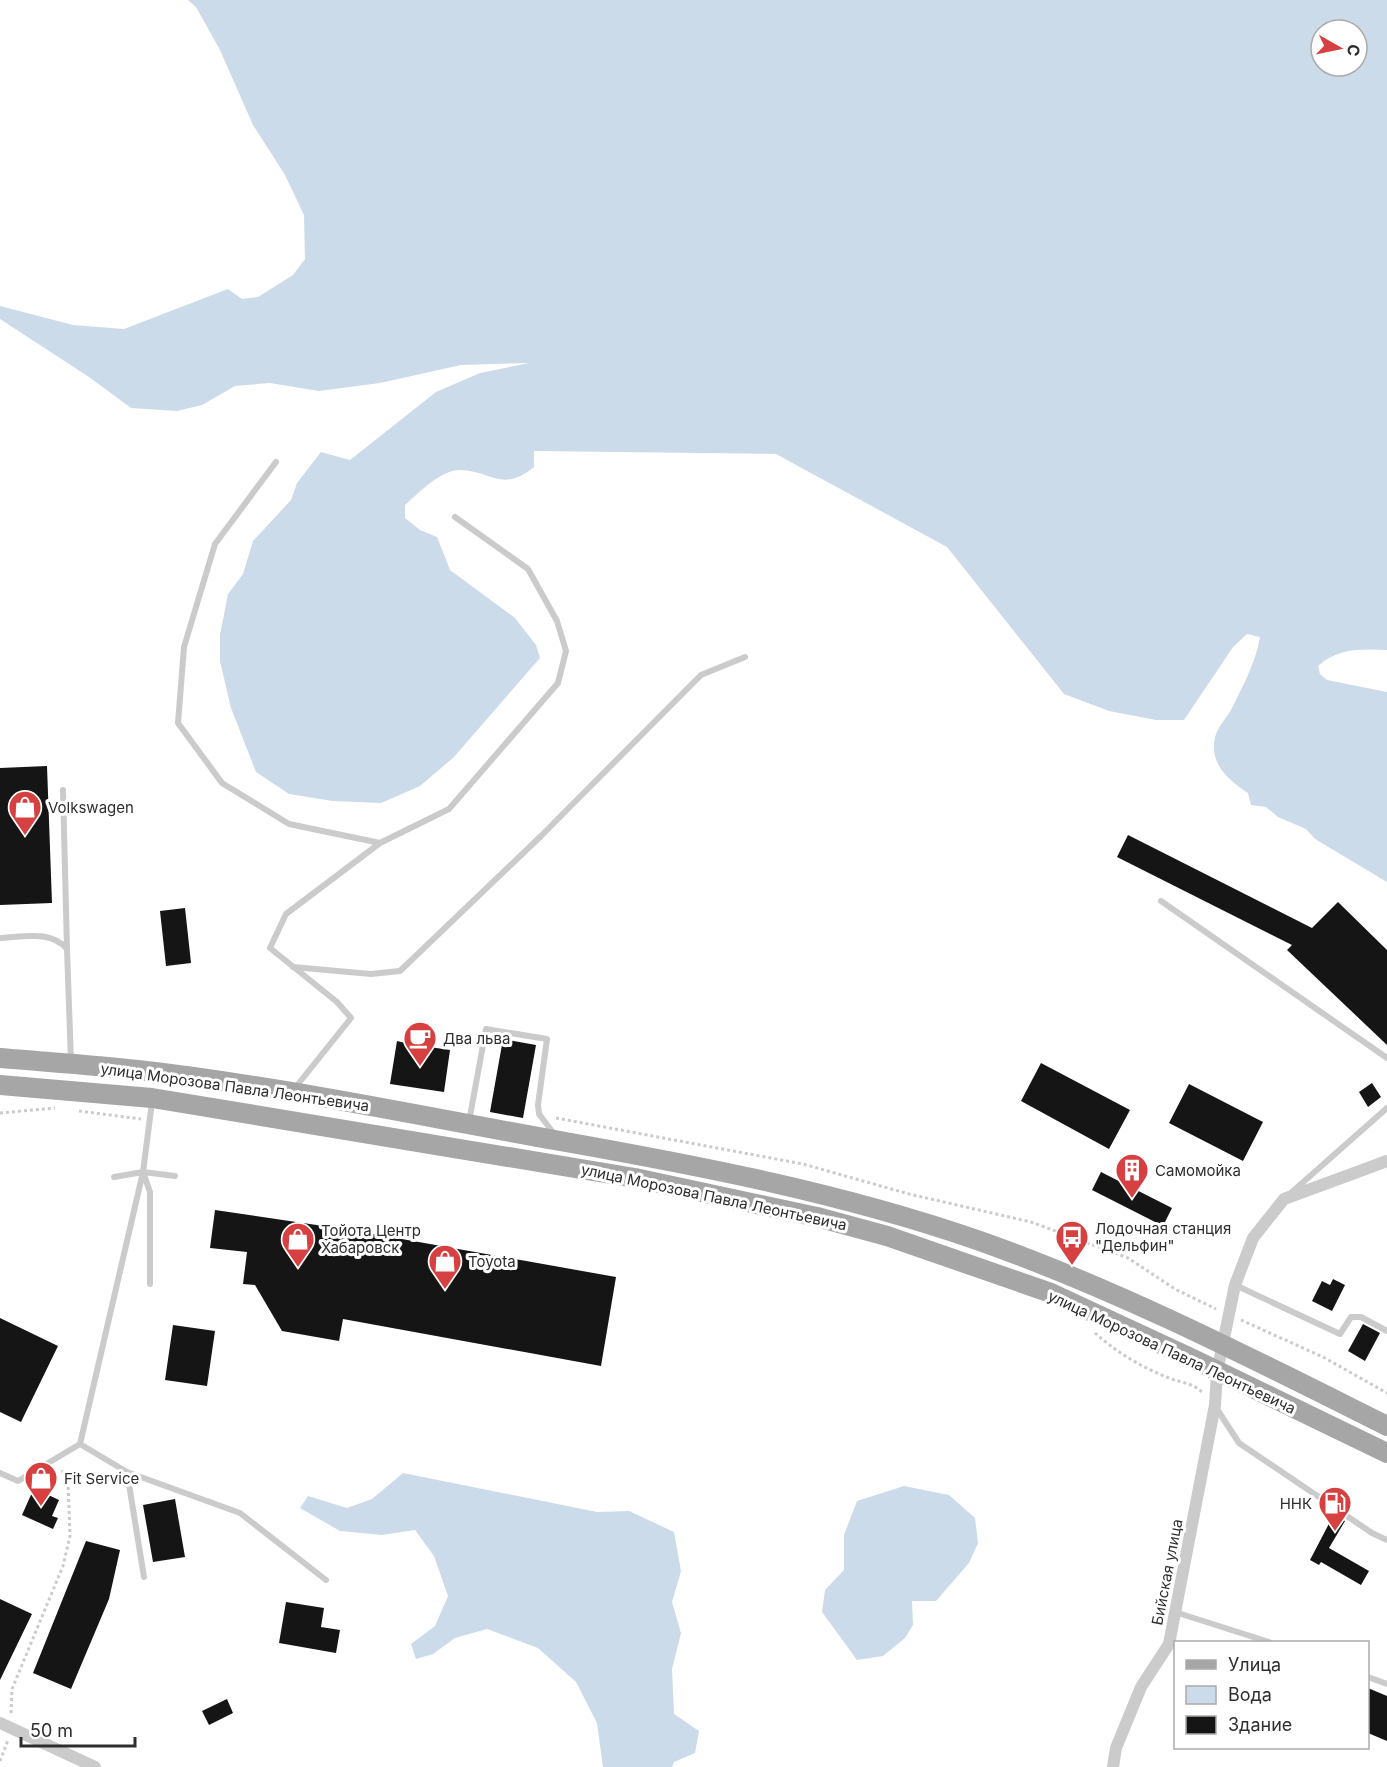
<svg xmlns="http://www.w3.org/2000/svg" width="1387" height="1767" font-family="Inter,sans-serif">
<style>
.water{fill:#cbdbe9;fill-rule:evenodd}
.building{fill:#151515}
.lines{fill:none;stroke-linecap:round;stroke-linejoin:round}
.path{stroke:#cbcbcb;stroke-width:3;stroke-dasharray:3 3;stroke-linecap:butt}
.lane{stroke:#cbcbcb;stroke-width:6}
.street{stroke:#cbcbcb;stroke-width:12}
.primary{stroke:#a6a6a6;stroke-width:20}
.labels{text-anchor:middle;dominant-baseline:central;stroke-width:6;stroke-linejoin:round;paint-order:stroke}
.poi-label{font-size:15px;fill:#2e2e2e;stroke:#fff;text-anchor:start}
.street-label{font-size:15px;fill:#2e2e2e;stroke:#fff}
</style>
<rect width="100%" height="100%" fill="#fff"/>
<path class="water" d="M188 0H1387V650C1361 649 1338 648 1318 666L1320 674 1327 680 1387 692V882L1315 839 1306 829 1278 817 1266 807 1251 805 1248 793C1228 780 1207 762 1216 734 1219 726 1226 718 1231 710 1242 688 1256 662 1260 637L1247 634 1233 647 1184 720H1156L1109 711 1064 694 947 547 776 454 534 451V467C502 493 492 471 460 470 440 470 419 493 405 505V518L420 530 437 537 450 570 515 618 536 645 540 658 454 757 420 786 381 803 333 801 289 794 256 772 231 708 220 661V635L228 594 243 574 253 541 291 500 297 483 321 452 350 460 436 392 480 373 529 363 461 365 380 383 319 391 270 383 235 386 202 405 177 411 131 408 89 377 0 319V306L73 325 124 329 228 289 242 299 258 297 293 275 305 259 304 215 285 175 253 125 220 50 196 7ZM1321 30H1357V66H1321Z
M403 1473 597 1512 629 1511 674 1532 681 1571 672 1602 681 1633 672 1669 674 1714 699 1731 695 1753 674 1762 672 1767H603L597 1723 576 1682 538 1648 487 1629 455 1638 433 1654 416 1659 411 1644 435 1626 448 1596 434 1556 415 1530 382 1535 340 1531 300 1508 308 1496 347 1508 372 1499Z
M904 1486 949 1495 975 1518 978 1543 969 1563 936 1601H912L913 1625 905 1638 883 1656 857 1660 822 1612 825 1590 844 1570V1535L857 1501Z"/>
<path class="building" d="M47 766 52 903 0 905V768Z
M1128 835 1312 928 1338 902 1387 950V1045L1287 950 1292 945 1117 857Z
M185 908 191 963 166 966 160 911Z
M407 1031 425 1034 423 1046 450 1050 444 1092 390 1084 397 1041 405 1043Z
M503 1039 536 1045 523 1118 490 1112Z
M1041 1063 1130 1110 1109 1149 1021 1101Z
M1372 1083 1381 1097 1368 1107 1359 1092Z
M1189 1084 1263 1122 1243 1161 1169 1123Z
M1101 1172 1172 1208 1163 1226 1092 1190Z
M215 1210 357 1231 616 1277 601 1366 343 1319 339 1341 282 1331 255 1285 243 1284 247 1252 210 1248Z
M1333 1279 1345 1285 1332 1311 1312 1301 1322 1281 1330 1285Z
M0 1318 58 1346 21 1422 0 1412Z
M1363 1324 1380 1333 1365 1361 1348 1351Z
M173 1325 215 1331 207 1386 165 1380Z
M34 1488 59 1500 52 1516 58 1518 53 1529 22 1515Z
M175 1499 185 1557 153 1562 143 1505Z
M1334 1514 1345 1521 1329 1548 1369 1571 1361 1585 1321 1562 1319 1565 1310 1560Z
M86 1541 120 1550 109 1599 71 1689 33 1673Z
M0 1599 32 1614 0 1680Z
M286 1602 324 1608 321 1627 340 1630 336 1653 279 1643Z
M1368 1688 1387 1696V1741L1368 1733Z
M227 1699 233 1713 209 1725 202 1711Z"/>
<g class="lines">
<path class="path" d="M79 1111 141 1119
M0 1113 55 1108
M556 1118 803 1164 909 1194 1031 1222 1128 1258 1175 1289 1216 1309
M1241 1320 1323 1357 1387 1393
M1095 1333C1116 1352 1143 1368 1169 1378 1182 1383 1193 1383 1203 1393
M11 1713 12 1689 63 1566 70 1536 68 1483 61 1468
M0 1761 8 1740"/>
<path class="lane" d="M276 462 215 544 184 647 178 723 222 783 289 824 380 843
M63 790 67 949
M1161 901 1387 1058
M0 938C24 937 51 930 67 949L71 1062
M293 967 371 974 400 971 541 836 701 675 745 657
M295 1088 351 1018 337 1002 270 948 286 914 380 843 449 809 558 683 566 651 557 621 528 569 455 517
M464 1119 470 1116 486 1029 547 1039 538 1105 539 1114 555 1135
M143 1172 150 1192V1284
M114 1177 143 1172 175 1176
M1292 1192 1387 1108
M1235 1285 1340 1334 1351 1317H1361L1387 1331
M1215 1406 1239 1443 1372 1533 1387 1540
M127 1472 240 1513 326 1580
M0 1473 18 1481 80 1444
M144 1577 127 1472 80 1444 143 1172 152 1102
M1175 1612 1269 1642
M1368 1677 1387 1684"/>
<path class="street" d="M0 1723 95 1767
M1113 1767 1116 1748 1141 1687 1169 1644 1215 1405 1217 1372 1235 1285 1253 1238 1284 1199 1387 1161"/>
<path class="primary" d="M0 1058C46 1062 92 1065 138 1070 279 1086 420 1116 560 1141 701 1166 841 1193 977 1240 1119 1290 1253 1359 1387 1426
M0 1085 152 1098 635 1178 817 1217 887 1236 1051 1293 1193 1359 1387 1453"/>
</g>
<defs>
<symbol id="shop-pin" viewBox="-11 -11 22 30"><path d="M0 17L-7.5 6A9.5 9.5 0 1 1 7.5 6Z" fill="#d64040" stroke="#fff"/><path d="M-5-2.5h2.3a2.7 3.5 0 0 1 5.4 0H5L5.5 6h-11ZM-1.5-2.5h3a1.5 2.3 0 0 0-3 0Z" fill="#fff"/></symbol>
<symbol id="cafe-pin" viewBox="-11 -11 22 30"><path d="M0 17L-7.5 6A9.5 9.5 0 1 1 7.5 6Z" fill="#d64040" stroke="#fff"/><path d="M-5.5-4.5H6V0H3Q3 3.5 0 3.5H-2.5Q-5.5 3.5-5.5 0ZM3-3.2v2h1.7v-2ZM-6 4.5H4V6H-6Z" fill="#fff"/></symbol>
<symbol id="building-pin" viewBox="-11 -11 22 30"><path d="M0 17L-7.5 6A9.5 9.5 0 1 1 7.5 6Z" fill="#d64040" stroke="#fff"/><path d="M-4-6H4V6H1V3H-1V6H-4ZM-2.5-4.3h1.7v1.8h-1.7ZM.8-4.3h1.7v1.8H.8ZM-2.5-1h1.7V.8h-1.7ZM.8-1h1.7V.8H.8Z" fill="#fff"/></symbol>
<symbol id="bus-pin" viewBox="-11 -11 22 30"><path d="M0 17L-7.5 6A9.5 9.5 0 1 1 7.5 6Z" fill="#d64040" stroke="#fff"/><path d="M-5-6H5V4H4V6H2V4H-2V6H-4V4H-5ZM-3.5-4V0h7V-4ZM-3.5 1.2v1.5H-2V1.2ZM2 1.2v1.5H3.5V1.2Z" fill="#fff"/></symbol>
<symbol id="fuel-pin" viewBox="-11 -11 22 30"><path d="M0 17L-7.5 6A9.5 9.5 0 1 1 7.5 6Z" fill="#d64040" stroke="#fff"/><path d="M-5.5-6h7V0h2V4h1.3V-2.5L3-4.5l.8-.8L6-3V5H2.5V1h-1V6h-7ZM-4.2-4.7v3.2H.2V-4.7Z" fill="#fff"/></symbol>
</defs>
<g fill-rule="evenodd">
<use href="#shop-pin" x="6" y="788" width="38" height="52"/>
<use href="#cafe-pin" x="401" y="1019" width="38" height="52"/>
<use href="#building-pin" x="1113" y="1151" width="38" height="52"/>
<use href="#bus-pin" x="1053" y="1218" width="38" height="52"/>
<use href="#shop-pin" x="279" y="1220" width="38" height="52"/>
<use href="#shop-pin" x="426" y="1242" width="38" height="52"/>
<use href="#shop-pin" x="22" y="1459" width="38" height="52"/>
<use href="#fuel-pin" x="1316" y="1484" width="38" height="52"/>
</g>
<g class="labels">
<g class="poi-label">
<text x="48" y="807">Volkswagen</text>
<text x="443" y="1038">Два льва</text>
<text x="1155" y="1170">Самомойка</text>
<text x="1095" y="1228">Лодочная станция<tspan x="1095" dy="17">"Дельфин"</tspan></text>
<text x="321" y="1230">Тойота Центр<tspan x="321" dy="17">Хабаровск</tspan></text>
<text x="468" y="1261">Toyota</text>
<text x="64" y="1478">Fit Service</text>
<text x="1312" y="1503" text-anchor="end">ННК</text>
</g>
<g class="street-label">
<text transform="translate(235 1087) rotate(8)">улица Морозова Павла Леонтьевича</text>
<text transform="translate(714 1197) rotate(12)">улица Морозова Павла Леонтьевича</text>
<text transform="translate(1172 1352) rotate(25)">улица Морозова Павла Леонтьевича</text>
<text transform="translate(1167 1572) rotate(-79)">Бийская улица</text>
</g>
</g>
<rect x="1174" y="1641" width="195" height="108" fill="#ffffff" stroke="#ababab" stroke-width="1.5"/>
<rect x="1186" y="1660" width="30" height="9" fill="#a6a6a6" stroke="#ababab" stroke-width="1.5"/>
<text x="1228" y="1671" font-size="18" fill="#2e2e2e">Улица</text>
<rect x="1186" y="1686" width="30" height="18" fill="#cbdbe9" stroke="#ababab" stroke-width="1.5"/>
<text x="1228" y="1701" font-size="18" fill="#2e2e2e">Вода</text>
<rect x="1186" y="1716" width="30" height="18" fill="#151515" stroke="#ababab" stroke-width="1.5"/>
<text x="1228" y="1731" font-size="18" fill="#2e2e2e">Здание</text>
<g transform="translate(1339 48) rotate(99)"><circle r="28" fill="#ffffff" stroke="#ababab" stroke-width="1.5"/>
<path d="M0-4.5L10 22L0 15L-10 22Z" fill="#d64040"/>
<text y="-9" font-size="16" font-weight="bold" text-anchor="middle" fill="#2e2e2e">С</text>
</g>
<path d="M21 1737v9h114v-9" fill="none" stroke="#2e2e2e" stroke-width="3"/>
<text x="30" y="1737" font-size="18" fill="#2e2e2e" stroke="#ffffff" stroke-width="4.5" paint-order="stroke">50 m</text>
</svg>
